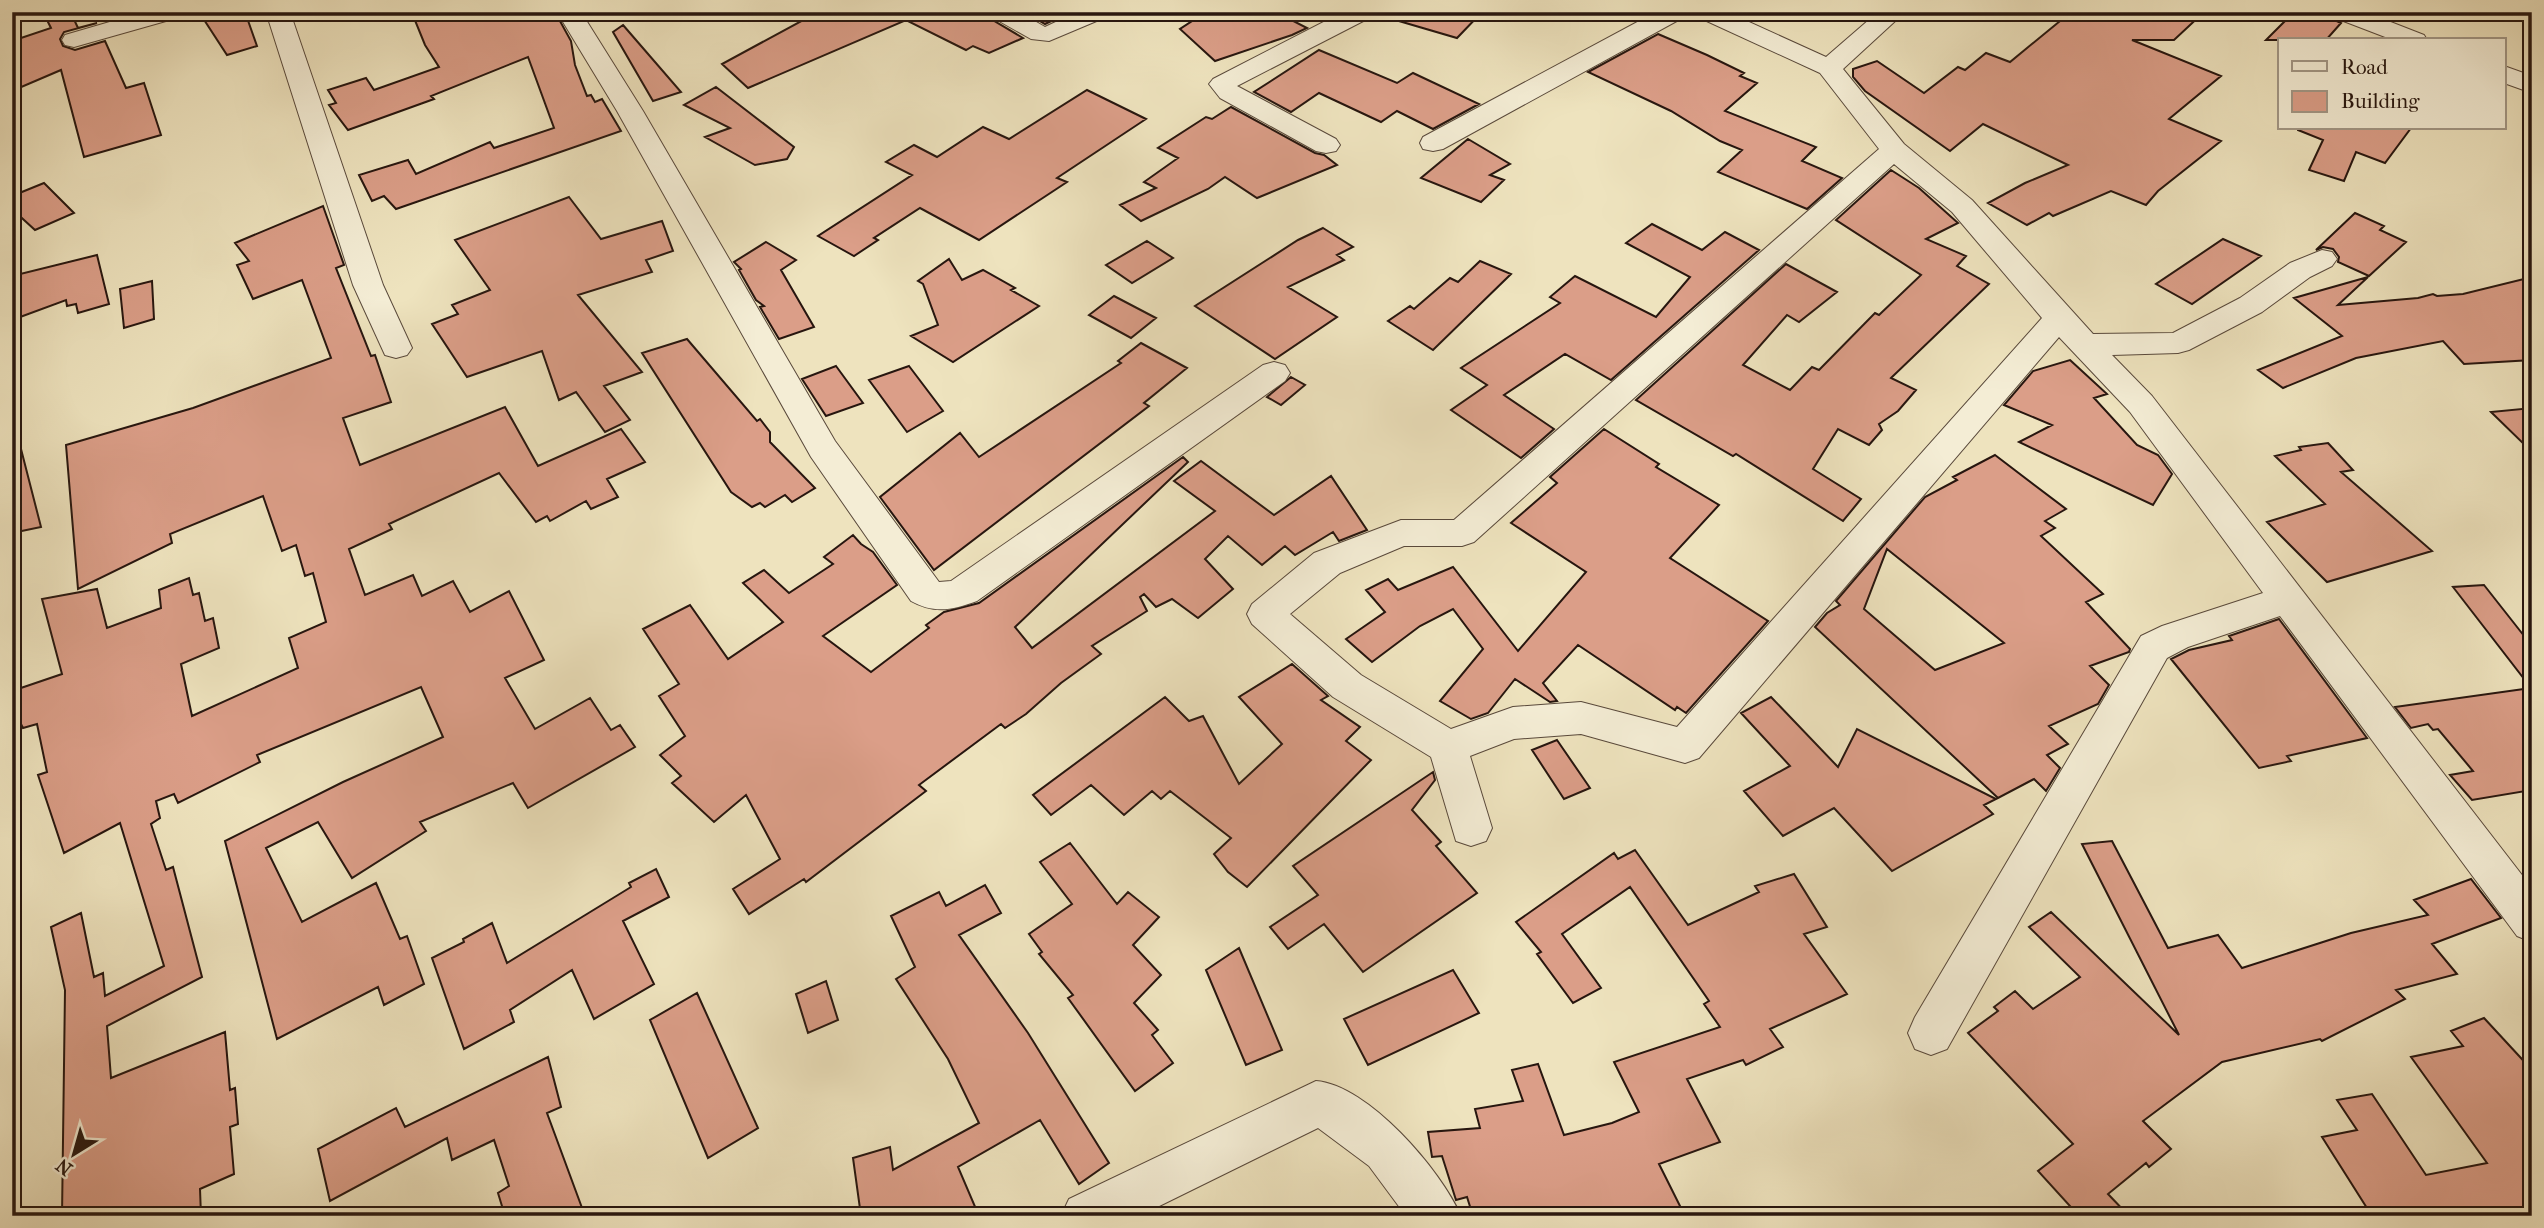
<svg xmlns="http://www.w3.org/2000/svg" width="2544" height="1228" font-family="'IM FELL French Canon',serif">
<style>
.building{fill:#db9e88;stroke:#27160f;stroke-width:2;fill-rule:evenodd}
.lines{fill:none;stroke-linecap:round;stroke-linejoin:round}
.street-casing{stroke:#59493b;stroke-width:2}
.street{fill:#f4edd5;fill-rule:evenodd}
</style>
<rect width="100%" height="100%" fill="#eee3be"/>
<filter id="stains"><feTurbulence type="fractalNoise" baseFrequency=".00286" numOctaves="4"/><feColorMatrix values="0 0 0 0 .2 0 0 0 0 .09 0 0 0 0 .02 0 0 0 .5 -.17"/></filter>
<radialGradient id="worn" r=".72"><stop offset=".6" stop-color="#630" stop-opacity="0"/><stop offset="1" stop-color="#630" stop-opacity=".3"/></radialGradient>
<path class="building" d="M199 12H245L257 46 227 55Z
M438 12H555L571 41 575 65 587 96 591 95 595 102 602 99 621 131 396 209 384 196 372 201 359 175 408 160 416 174 490 142 494 148 554 128 528 57 431 96 434 99 348 130 329 105 336 103 328 90 366 78 374 90 439 67 425 45 414 18Z
M818 12H987L991 19 1023 38 989 53 973 46 966 50 906 20 748 88 722 64Z
M1025 12H1070L1045 24Z
M1206 12H1276L1307 28 1292 35 1215 61 1180 29Z
M1393 12H1482L1457 38 1392 19Z
M2071 12H2204L2174 40H2132L2221 76 2169 119 2221 141 2158 191 2146 205 2111 191 2053 216 2049 213 2027 225 1988 203 2025 183 2068 165 1983 124 1950 151 1865 91 1853 77V69L1877 61 1924 93 1958 67 1965 70 1986 53 2010 62Z
M2294 12H2328L2332 19 2341 23 2326 40H2266Z
M71 13 78 28 97 23 64 32 60 39 63 46 75 50 105 41 126 88 144 83 161 135 84 157 61 70 12 91V41L51 28 47 20Z
M623 25 681 92 653 101 613 32Z
M1658 34 1707 55 1744 73 1740 76 1757 83 1725 111 1816 147 1802 161 1842 178 1807 209 1718 172 1742 150 1720 141 1671 111 1588 72Z
M1319 50 1397 83 1413 73 1479 104 1433 129 1397 111 1381 122 1319 93 1291 112 1254 92Z
M716 87 794 147 787 159 755 165 705 137 730 128 684 105Z
M1087 90 1146 119 1057 178 1067 182 979 240 920 208 874 238 878 240 854 256 818 236 912 175 886 162 914 145 937 157 983 127 1009 139Z
M1231 107 1315 153 1324 155 1337 165 1257 198 1225 177 1208 189 1141 221 1120 205 1156 188 1144 182 1178 158 1158 148 1206 117 1212 119Z
M2298 128H2411L2385 163 2356 152 2344 181 2309 170 2323 140 2298 130Z
M1468 139 1510 164 1490 175 1504 180 1481 202 1421 178Z
M1891 170 1919 188 1958 223 1926 239 1966 256 1957 266 1989 284 1891 378 1916 390 1898 411 1879 424 1882 430 1869 445 1838 429 1813 469 1861 499 1843 521 1736 454 1733 456 1636 400 1786 264 1837 292 1799 322 1787 315 1743 365 1790 390 1812 367 1819 370 1875 313 1879 315 1921 275 1836 220Z
M44 183 74 213 35 230 12 209V196Z
M569 197 601 239 662 221 673 251 646 260 652 272 578 295 642 372 604 386 630 420 605 432 576 392 559 400 542 351 467 377 432 324 458 314 452 305 490 290 455 240Z
M323 206 344 265 336 268 371 356 375 355 391 402 343 418 360 465 505 407 538 466 621 429 645 462 607 479 618 497 591 509 586 501 550 521 547 516 536 522 499 473 389 524 392 529 349 549 365 595 413 575 422 596 453 581 470 612 509 591 544 660 505 678 535 729 590 698 611 730 620 725 635 747 528 808 513 783 420 822 426 831 352 878 318 822 266 848 302 922 376 883 400 939 407 936 424 984 384 1005 378 987 277 1039 225 841 343 782 443 737 421 687 257 755 260 762 178 803 174 794 156 801 160 818 151 824 166 870 173 867 202 977 107 1026 111 1078 225 1032 230 1090 235 1088 238 1124 230 1127 234 1174 200 1189 201 1216H62L65 990 51 927 81 913 94 977 103 973 105 996 164 966 120 823 64 853 38 775 47 772 37 724 23 728 21 724 12 725V691L62 674 42 599 97 589 107 628 161 608 159 590 189 578 193 595 199 593 205 621 213 618 219 648 181 664 192 716 298 668 289 638 326 622 313 573 305 576 296 545 282 551 263 496 170 534 172 543 78 589 66 445 193 408 331 358 302 280 253 299 237 265 249 261 235 243Z
M2355 213 2384 226 2380 230 2406 242 2369 276 2338 262 2339 257 2333 249 2323 247 2316 250Z
M1652 224 1702 250 1725 232 1759 250 1611 380 1565 354 1504 395 1554 429 1521 458 1451 410 1487 385 1461 368 1560 303 1550 297 1575 276 1656 317 1690 277 1626 243Z
M1323 228 1353 247 1337 255 1344 260 1288 287 1337 317 1275 359 1195 306 1298 240Z
M2223 239 2261 256 2192 304 2156 284Z
M1147 241 1173 258 1132 283 1106 265Z
M766 242 796 260 781 270 814 327 779 339 760 307 764 306 756 300 739 270 741 269 734 262Z
M97 255 109 304 78 313 76 304 67 306 66 300 12 320V276Z
M949 259 962 280 983 270 1015 288 1011 290 1039 306 953 362 911 336 938 325 923 284 918 281Z
M1480 261 1511 274 1433 350 1388 321 1410 306 1414 309 1450 278 1458 282Z
M2368 277 2338 305 2418 298 2433 294 2437 296 2463 294 2532 277V360L2464 364 2443 341 2356 358 2283 388 2258 370 2342 336 2294 298Z
M152 281 154 319 124 328 120 289Z
M1114 296 1156 318 1131 338 1089 315Z
M687 339 757 421 760 419 770 432V442L815 488 792 502 785 495 765 507 760 503 752 507 731 492 642 353Z
M1141 343 1187 368 1144 403 1149 406 934 570 880 497 960 433 979 457 1121 363 1118 361Z
M2070 360 2107 394 2094 398 2137 445 2158 455 2172 474 2153 505 2019 442 2052 425 2004 405 2033 371Z
M836 366 863 403 826 416 802 379Z
M909 366 943 411 907 432 869 380Z
M1291 377 1305 385 1281 405 1267 397Z
M2532 408V452L2491 412Z
M1604 429 1659 464 1656 467 1719 505 1670 558 1768 621 1686 713 1677 707 1675 710 1578 645 1543 683 1557 701 1550 702 1515 679 1488 713 1471 719 1440 701 1483 649 1453 609 1420 626 1372 662 1346 639 1385 612 1366 590 1388 579 1398 590 1453 567 1518 651 1586 572 1511 523 1557 483 1550 477Z
M2328 443 2353 470 2341 472 2432 551 2327 582 2267 522 2325 504 2275 456 2301 450 2299 447Z
M21 449 41 527 12 533V450Z
M1995 455 2066 509 2045 521 2055 528 2041 536 2103 594 2086 602 2130 649 2129 652 2090 666 2109 685 2098 704 2049 726 2068 744 2047 755 2060 768 2046 791 2034 779 1998 798 1815 627 1827 613 1840 605 1836 601 1925 497 1957 480 1953 477ZM1887 549 2004 643 1935 670 1864 609Z
M1183 457 1188 462 1015 627 1032 648 1215 511 1174 481 1201 461 1274 515 1331 476 1367 530 1339 541 1333 532 1295 555 1285 546 1262 565 1228 536 1205 559 1233 589 1198 618 1172 599 1156 607 1144 594 1140 597 1147 611 1092 646 1101 654 1061 683 1026 714 1005 728 1001 724 919 785 926 791 806 882 804 879 749 914 733 889 780 859 746 795 714 822 672 783 681 776 660 755 685 736 659 696 679 684 643 629 690 605 728 659 783 622 743 583 764 570 789 593 833 564 824 557 853 535 861 544 873 552 897 585 823 636 871 672 929 628 926 625 944 612 979 603Z
M2484 585 2532 646V790L2472 800 2450 775 2473 771 2438 729 2433 730 2428 724 2411 728 2395 707 2531 688 2453 587Z
M2279 619 2367 738 2287 756 2291 761 2259 768 2171 659 2189 650 2232 640 2229 636Z
M1292 664 1328 696 1321 700 1360 727 1346 741 1371 760 1247 887 1228 872 1214 854 1231 838 1170 791 1161 799 1152 791 1124 815 1091 785 1051 815 1033 795 1165 697 1189 721 1203 716 1239 784 1282 744 1239 697Z
M1771 697 1838 767 1857 729 1996 799 1984 805 1993 814 1892 871 1834 808 1783 836 1744 791 1790 766 1741 713Z
M1557 740 1590 788 1564 799 1532 750Z
M1433 772 1435 780 1412 810 1441 842 1436 846 1477 893 1363 972 1324 924 1288 949 1270 927 1318 895 1293 866Z
M2112 841 2168 948 2218 935 2242 968 2351 933 2428 915 2414 900 2471 879 2501 918 2432 944 2457 974 2396 990 2405 999 2322 1041 2320 1039 2222 1062 2143 1121 2171 1149 2149 1167 2146 1163 2108 1194 2129 1216H2079L2038 1171 2073 1144 1968 1033 1998 1011 1994 1007 2015 991 2033 1009 2080 977 2029 927 2051 912 2179 1035 2082 844Z
M1070 843 1117 904 1128 892 1159 917 1133 945 1161 975 1134 1003 1158 1030 1152 1035 1173 1063 1135 1091 1068 998 1073 995 1039 954 1042 952 1029 934 1072 904 1040 862Z
M1635 850 1688 925 1759 892 1755 886 1794 874 1827 927 1804 934 1847 994 1770 1029 1783 1047 1746 1065 1743 1060 1687 1079 1720 1142 1659 1164 1685 1216H1473L1467 1197 1456 1200 1442 1156 1432 1157 1428 1132 1480 1128 1475 1109 1523 1101 1512 1070 1538 1064 1564 1135 1612 1123 1639 1112 1614 1062 1720 1027 1704 1004 1709 1001 1630 887 1562 934 1601 988 1573 1003 1537 954 1541 952 1516 922 1614 853 1618 859Z
M656 869 669 897 623 921 654 984 594 1019 572 970 510 1010 514 1022 464 1049 432 958 464 942 463 939 492 923 507 963 631 887 629 883Z
M985 885 1001 913 959 935 1028 1033 1109 1163 1079 1184 1040 1120 958 1167 979 1216H861L853 1158 890 1147 893 1170 979 1123 948 1059 896 979 915 967 891 916 939 892 946 906Z
M1239 948 1282 1050 1246 1065 1206 970Z
M1453 970 1479 1013 1368 1065 1344 1019Z
M826 981 838 1020 808 1033 796 994Z
M697 993 758 1128 708 1158 650 1020Z
M2484 1018 2532 1070V1216H2372L2322 1137 2357 1130 2337 1100 2372 1094 2426 1175 2487 1163 2411 1057 2463 1046 2451 1031Z
M548 1057 561 1107 547 1113 585 1216H505L498 1193 509 1186 494 1140 452 1160 447 1138 330 1201 318 1149 396 1108 405 1127Z"/>
<g class="lines">
<defs>
<path id="street" d="M144 12H183L180 17 74 47 65 45 62 40 65 35Z
M266 12H290L383 285 412 348 407 355 396 358 385 355 353 285Z
M557 12H581L643 111 835 441 939 582 951 581 1263 365 1274 362 1285 365 1290 373 1285 381 977 601C953 610 934 614 911 601L811 457 617 111Z
M989 12H1019L1045 27 1077 12H1109L1106 17 1049 41 1031 39 992 17Z
M1343 12H1374L1371 17 1237 86 1336 139 1340 145 1336 151 1326 153 1316 151 1220 98 1209 84 1213 79Z
M1656 12H1687L1684 17 1443 149 1433 151 1423 149 1420 143 1423 137Z
M1695 12H1727L1826 57 1878 12H1905L1843 69 1904 144 1972 200 2093 334 2173 333 2240 298 2290 263 2322 250 2332 252 2337 259 2332 266 2310 277 2262 312 2189 350 2178 353 2112 355 2152 396 2532 888V942L2517 936 2280 616 2188 647 2167 658 1947 1049 1931 1055 1915 1049 1908 1033 1915 1017 2141 636 2162 626 2263 593 2130 412 2059 337 1699 758 1685 763 1581 734 1514 739 1470 756 1492 828 1486 841 1471 846 1456 841 1431 757 1333 697 1252 624 1247 614 1252 604 1314 553 1401 520H1454L1879 149 1820 73 1698 17ZM1894 164 1952 212 2042 318 1677 727 1581 702 1513 707 1451 729 1361 675 1290 614 1340 573 1404 546H1462L1474 542Z
M2330 12H2365L2424 35 2427 40H2393L2333 17Z
M2504 66 2532 76V93L2504 83Z
M1316 1081C1368 1085 1441 1170 1461 1216H1406L1369 1166 1318 1128 1139 1216H1061L1069 1199Z"/>
</defs>
<use href="#street" class="street-casing"/>
<use href="#street" class="street"/>
</g>
<rect width="2544" height="1228" fill="none" stroke="#eee3be" stroke-width="42"/>
<rect x="14" y="14" width="2516" height="1200" fill="none" stroke="#27160f" stroke-width="3.5"/>
<rect x="21" y="21" width="2502" height="1186" fill="none" stroke="#27160f" stroke-width="2"/>
<rect x="2278" y="38" width="228" height="91" fill="#f4edd5" stroke="#a29786" stroke-width="2"/>
<rect x="2292" y="61" width="35" height="10" fill="#f4edd5" stroke="#a29786" stroke-width="2"/>
<text x="2341" y="74" font-size="21" fill="#27160f">Road</text>
<rect x="2292" y="91" width="35" height="21" fill="#db9e88" stroke="#a29786" stroke-width="2"/>
<text x="2341" y="108" font-size="21" fill="#27160f">Building</text>
<g transform="translate(74 1154) rotate(217)" stroke="#f4edd5" stroke-width="5" paint-order="stroke">
<path d="M0-5L12 26L0 18L-12 26Z" fill="#27160f"/>
<text y="-10" font-size="19" font-weight="bold" text-anchor="middle" fill="#27160f">N</text>
</g>
<rect width="100%" height="100%" filter="url(#stains)"/>
<rect width="100%" height="100%" fill="url(#worn)"/>
</svg>
